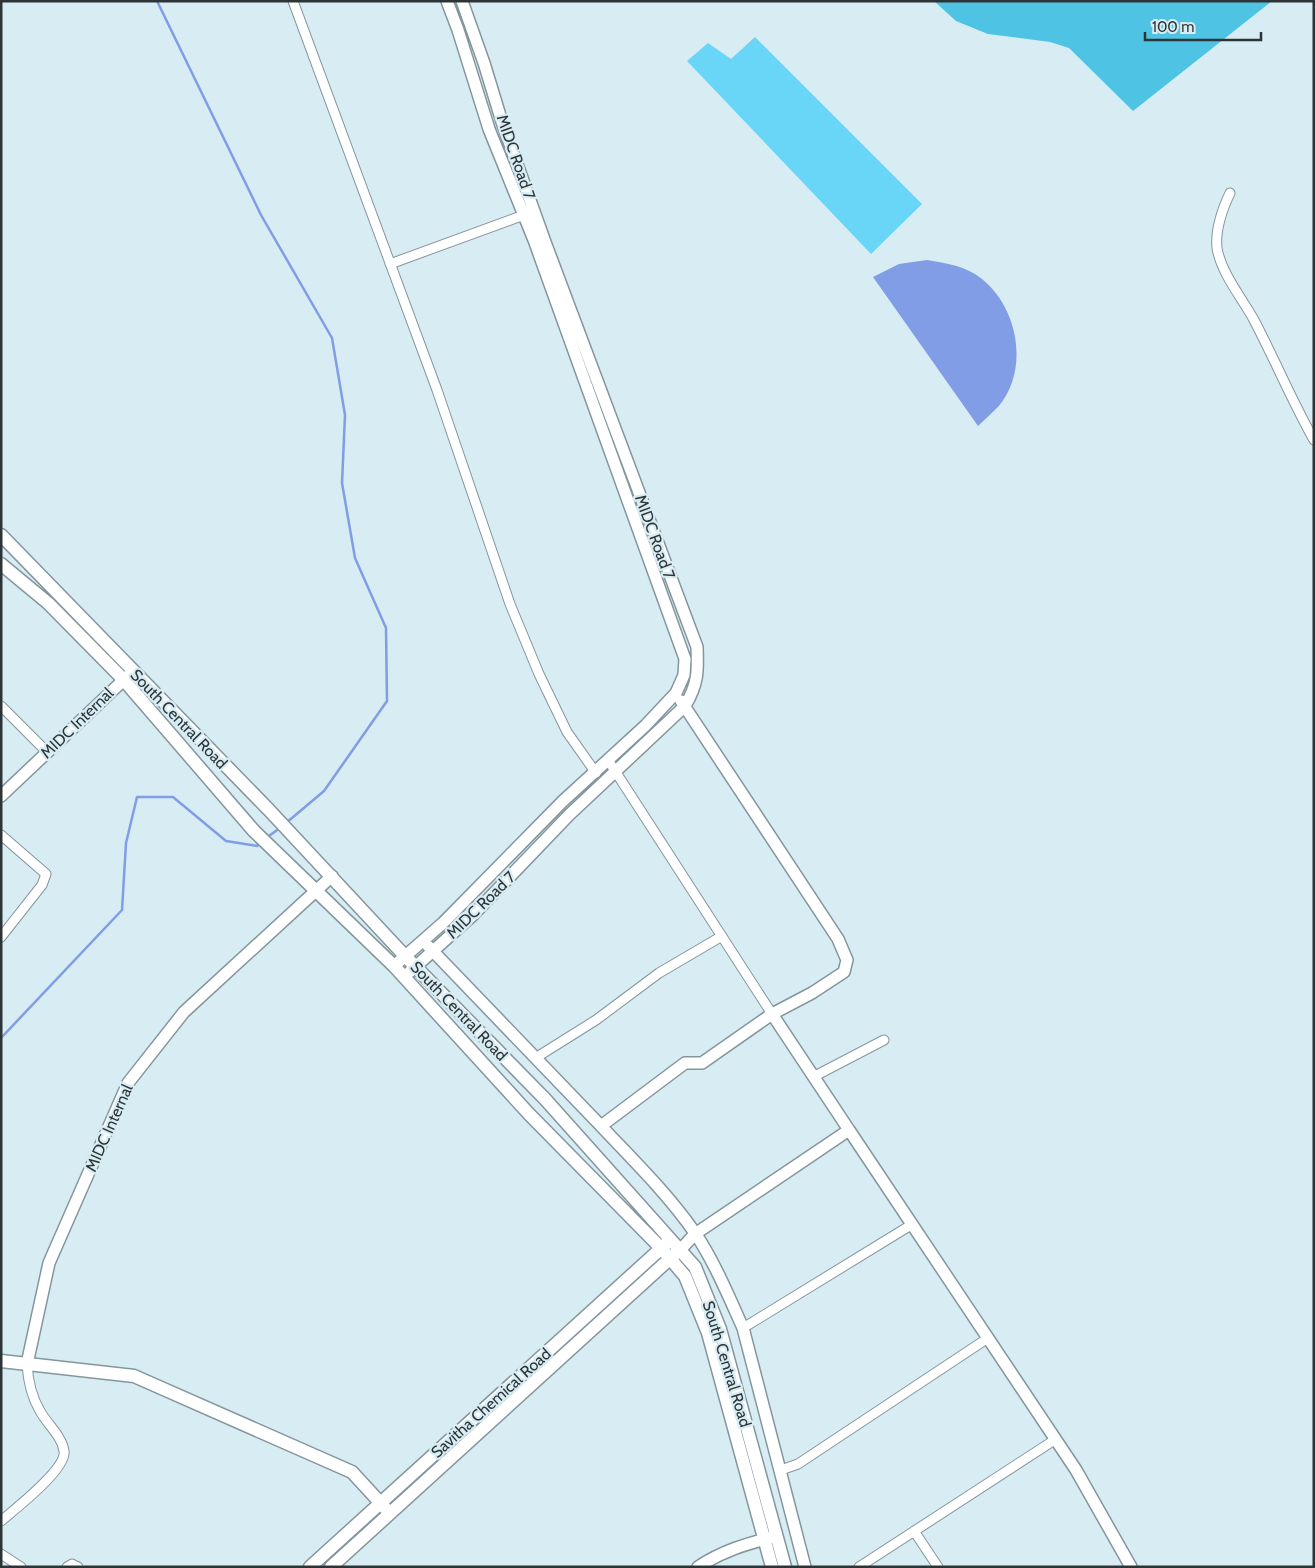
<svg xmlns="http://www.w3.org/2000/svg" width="1315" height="1568" font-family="Cabin,sans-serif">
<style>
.green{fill:#69d6f8}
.forest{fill:#4fc3e4}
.water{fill:#809de6}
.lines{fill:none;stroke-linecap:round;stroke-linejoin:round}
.stream{stroke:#809de6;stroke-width:2.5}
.minor-casing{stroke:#84969d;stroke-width:11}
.tertiary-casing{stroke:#84969d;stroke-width:14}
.secondary-casing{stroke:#84969d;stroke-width:15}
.minor{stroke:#fff;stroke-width:9}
.tertiary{stroke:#fff;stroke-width:11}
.secondary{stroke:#fff;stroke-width:12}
.labels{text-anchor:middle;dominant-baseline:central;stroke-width:4.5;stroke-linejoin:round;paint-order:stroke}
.street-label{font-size:16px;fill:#2c3437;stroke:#d8ecf3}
</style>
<rect width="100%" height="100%" fill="#d8ecf3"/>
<path class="green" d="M755 37 922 204 871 254 687 61 708 43 731 59Z"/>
<path class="forest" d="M934 1H1272L1133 111 1069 48 1050 42 988 34 956 21Z"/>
<path class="water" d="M927 260C946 263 966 266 982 279 1018 308 1030 369 998 407 992 413 985 419 978 426L873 277 899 264Z"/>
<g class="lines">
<path class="stream" d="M157 1 261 215 332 338 345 415 342 483 355 558 386 628 387 701 324 791 286 823
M266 838 280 828
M1 1038 122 910 126 843 137 797H173L226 841 257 846 260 843"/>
<defs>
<path id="minor" d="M293 1 437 390 510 604 539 674 567 732 596 773
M1230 193C1222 210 1215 229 1217 248 1221 273 1242 298 1254 320 1275 360 1292 401 1314 440
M390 264 524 215
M1 706 47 752
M608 760 772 1014
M1 835 46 874 42 885 1 937
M537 1057 596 1020 659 973 722 936
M813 1077 884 1040
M743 1328 911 1225
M781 1470 798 1464 988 1338
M1 1521C15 1509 67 1469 64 1451 62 1436 47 1424 40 1411 31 1396 28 1381 27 1364
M914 1531 938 1567
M1 1554 21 1567
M67 1567 72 1564 78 1567
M859 1567 1056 1439"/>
<path id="tertiary" d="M681 701 838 939 847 960 844 972 812 993 772 1014
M1 796 130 674
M428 946 601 1126 685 1063H702L772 1014 849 1130 695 1234 681 1249
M394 966 443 923 563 801 645 726 676 693 684 675 685 659 534 240 489 129 458 30 447 1
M404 977 473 915 569 815 685 706C698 684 698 672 697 647L545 242 502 122 484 63 462 1
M601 1126C633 1160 668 1194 695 1233 714 1261 729 1297 743 1328L805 1567
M849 1130 1076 1470 1131 1567
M27 1364 49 1263 128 1083 184 1012 332 876
M698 1567C722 1551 746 1544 773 1537"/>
<path id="secondary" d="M1 535 269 810 405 956 545 1099 695 1267 720 1329 785 1567
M1 564 48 603 123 679 254 831 394 966 529 1114 661 1248 685 1276 708 1333 772 1567
M1 1361 134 1376 352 1472 386 1509
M310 1567 667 1243
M331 1567 675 1254"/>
</defs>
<use href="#minor" class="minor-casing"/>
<use href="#tertiary" class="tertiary-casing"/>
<use href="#secondary" class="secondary-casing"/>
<use href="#minor" class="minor"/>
<use href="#tertiary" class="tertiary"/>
<use href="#secondary" class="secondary"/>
</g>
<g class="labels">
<g class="street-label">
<text transform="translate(516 157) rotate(71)">MIDC Road 7</text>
<text transform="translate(655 537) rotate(70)">MIDC Road 7</text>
<text transform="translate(179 719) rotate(46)">South Central Road</text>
<text transform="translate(77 723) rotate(-44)">MIDC Internal</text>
<text transform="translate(481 905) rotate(-44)">MIDC Road 7</text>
<text transform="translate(459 1011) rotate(46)">South Central Road</text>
<text transform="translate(109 1128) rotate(-66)">MIDC Internal</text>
<text transform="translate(727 1364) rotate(73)">South Central Road</text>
<text transform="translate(491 1403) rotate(-42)">Savitha Chemical Road</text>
</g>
</g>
<rect width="1315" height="1568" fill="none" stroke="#2c3437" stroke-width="5"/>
<path d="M1145 32v8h116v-8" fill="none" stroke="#2c3437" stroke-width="2.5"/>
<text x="1152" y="32" font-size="15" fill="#2c3437" stroke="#d8ecf3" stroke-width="4" paint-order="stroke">100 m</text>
</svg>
